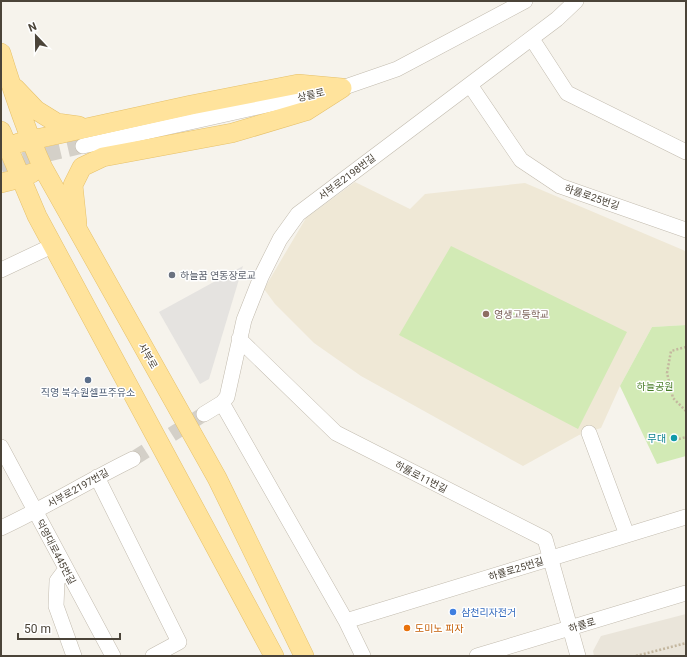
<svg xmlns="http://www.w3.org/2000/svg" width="687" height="657" font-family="Roboto,'Noto Sans KR',sans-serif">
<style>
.residential{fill:#eae5da}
.education{fill:#efe8d6}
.green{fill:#d2eab5}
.parking{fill:#e5e3e0}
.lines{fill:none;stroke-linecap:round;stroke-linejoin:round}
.minor-tunnel{stroke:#d4d0c8;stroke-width:15;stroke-dasharray:15 8;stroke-linecap:butt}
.minor-casing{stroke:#c2bbae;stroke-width:16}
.major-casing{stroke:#e6c16a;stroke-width:20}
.path{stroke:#c4b79f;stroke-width:2.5;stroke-dasharray:2 2;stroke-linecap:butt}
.minor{stroke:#fff;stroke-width:15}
.major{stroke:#ffe39c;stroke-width:19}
.worship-dot{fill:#6b7280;stroke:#fff;stroke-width:1.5}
.education-dot{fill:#8d6e63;stroke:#fff;stroke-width:1.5}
.service-dot{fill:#5c6f8a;stroke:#fff;stroke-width:1.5}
.culture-dot{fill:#0f9aa8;stroke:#fff;stroke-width:1.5}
.shop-dot{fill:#3f7fe0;stroke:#fff;stroke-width:1.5}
.food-dot{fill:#e8710a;stroke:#fff;stroke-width:1.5}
.labels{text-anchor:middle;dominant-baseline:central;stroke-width:3;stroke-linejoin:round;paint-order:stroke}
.street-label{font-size:10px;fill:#4b4439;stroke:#fff}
.worship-label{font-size:10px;fill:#5b616d;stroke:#fff;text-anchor:start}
.education-label{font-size:10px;fill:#785e54;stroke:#fff;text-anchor:start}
.park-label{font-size:10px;fill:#4a7f2a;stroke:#fff}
.service-label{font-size:10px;fill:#4e5e75;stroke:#fff}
.culture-label{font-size:10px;fill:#0d838f;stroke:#fff;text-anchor:end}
.shop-label{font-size:10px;fill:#366cbe;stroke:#fff;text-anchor:start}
.food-label{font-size:10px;fill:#c56008;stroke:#fff;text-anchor:start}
</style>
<rect width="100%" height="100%" fill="#f6f3ec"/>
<path class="residential" d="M686 614V656H594L593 651 601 636Z"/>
<path class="education" d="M355 182 410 209 425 194 525 183 683 250 686 252V325L652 327 620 386 601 428 579 435 523 466 361 376 314 343 275 304 264 289 306 218Z"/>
<path class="green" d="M451 246 627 332 578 429 399 335Z
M686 325V456L657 464 620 386 652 327Z"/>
<path class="parking" d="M243 266 209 379 200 384 159 312Z"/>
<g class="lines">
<path class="minor-tunnel" d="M1 165 83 146
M133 459 204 414"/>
<defs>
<path id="minor" d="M532 39 567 93 686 152
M470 85 521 160 560 186 686 230
M83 146 342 88 397 69 525 1
M1 270 54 245
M239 339 336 433 545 539 578 656
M222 403 346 621 363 656
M204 414 222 403 227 397 244 320 261 277 280 239 298 214 557 19 576 1
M589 433 627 535
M1 447 113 656
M97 477 179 642 153 656
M1 528C46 507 88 481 133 459
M66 569 57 581 56 606 74 656
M346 621 686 517
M477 656 686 593"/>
<path id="major" d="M1 53C13 92 26 131 43 168L217 478 304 656
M15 88 36 110 57 123 79 126
M1 131 37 216 274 656
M18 143 191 105 298 84 342 88
M1 183 21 178 32 173
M77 223 73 185 82 167 103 157 232 133 306 111 342 88"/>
</defs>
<use href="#minor" class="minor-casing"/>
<use href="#major" class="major-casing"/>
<path class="path" d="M686 347 671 351 667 373 673 398 686 411
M675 440 686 437
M636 656 686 643"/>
<use href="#minor" class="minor"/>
<use href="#major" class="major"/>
</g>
<circle class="worship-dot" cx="172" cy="275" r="4"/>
<circle class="education-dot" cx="486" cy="314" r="4"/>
<circle class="service-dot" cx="88" cy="380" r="4"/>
<circle class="culture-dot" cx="674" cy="438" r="4"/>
<circle class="shop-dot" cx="453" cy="612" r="4"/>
<circle class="food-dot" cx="407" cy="628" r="4"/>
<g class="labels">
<g class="street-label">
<text transform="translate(311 95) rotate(-13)">상률로</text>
<text transform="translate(347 177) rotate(-37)">서부로2198번길</text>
<text transform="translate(592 197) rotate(19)">하률로25번길</text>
<text transform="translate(148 356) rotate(60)">서부로</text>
<text transform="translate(421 477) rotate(27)">하률로11번길</text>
<text transform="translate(78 488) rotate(-29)">서부로2197번길</text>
<text transform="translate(56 552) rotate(62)">덕영대로445번길</text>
<text transform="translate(516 569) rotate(-17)">하률로25번길</text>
<text transform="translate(582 625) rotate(-17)">하률로</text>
</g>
<g class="worship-label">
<text x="180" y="275">하늘꿈 연동장로교</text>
</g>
<g class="education-label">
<text x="494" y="314">영생고등학교</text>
</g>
<g class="park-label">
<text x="655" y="386">하늘공원</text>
</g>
<g class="service-label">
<text x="88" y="392">직영 북수원셀프주유소</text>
</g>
<g class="culture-label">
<text x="666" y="438">무대</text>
</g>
<g class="shop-label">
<text x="461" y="612">삼천리자전거</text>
</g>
<g class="food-label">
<text x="415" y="628">도미노 피자</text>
</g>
</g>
<rect width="687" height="657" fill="none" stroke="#4b4439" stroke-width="4"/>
<g transform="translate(36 36) rotate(338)" stroke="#ffffff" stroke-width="3" paint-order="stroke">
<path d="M0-3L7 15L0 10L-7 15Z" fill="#4b4439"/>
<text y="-6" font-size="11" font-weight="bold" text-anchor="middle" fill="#4b4439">N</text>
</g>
<path d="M18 633v6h102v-6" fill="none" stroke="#4b4439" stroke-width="2"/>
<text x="24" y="633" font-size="12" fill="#4b4439" stroke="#ffffff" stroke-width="3" paint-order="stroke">50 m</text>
</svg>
